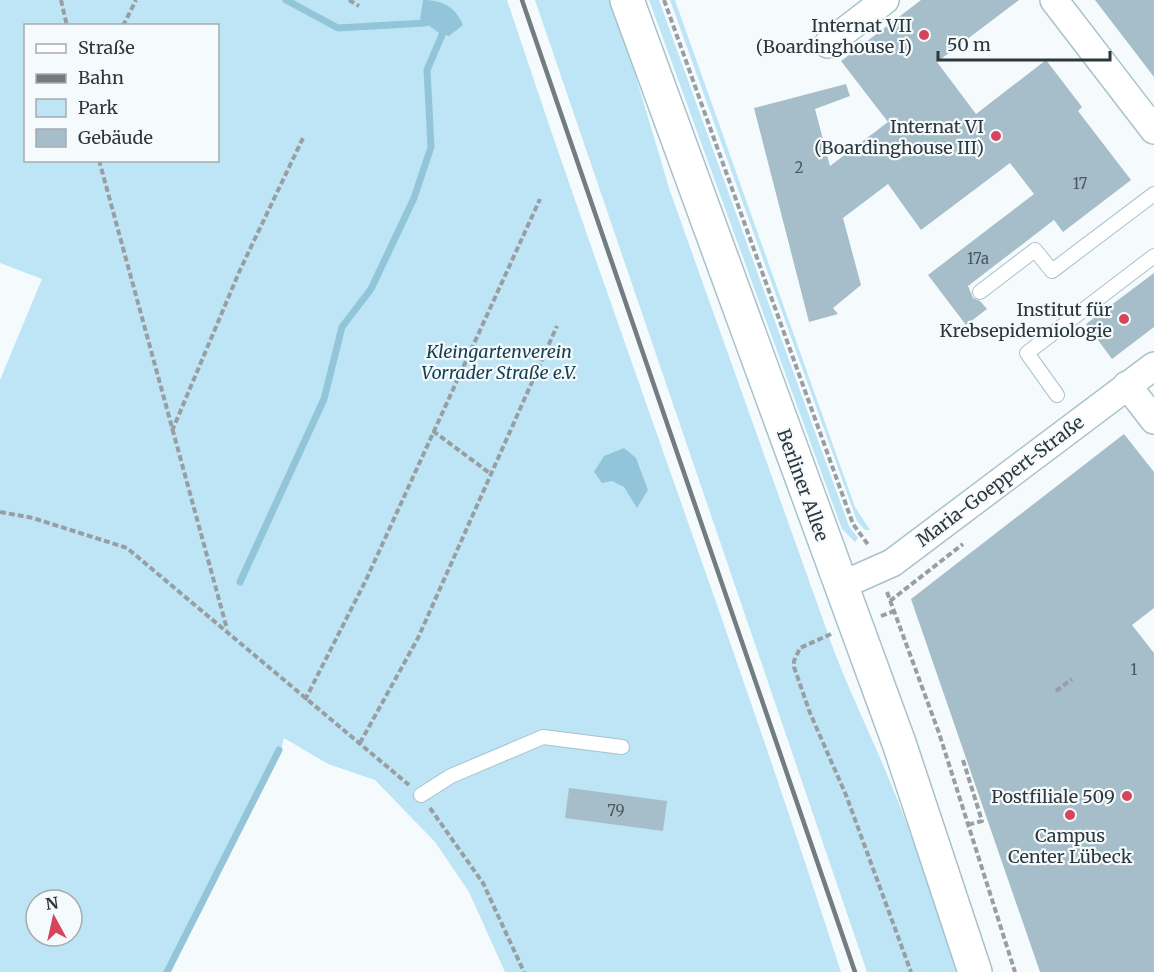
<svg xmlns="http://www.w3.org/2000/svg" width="1154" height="972" font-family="Merriweather,serif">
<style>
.green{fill:#bee5f5;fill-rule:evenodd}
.water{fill:#93c5da}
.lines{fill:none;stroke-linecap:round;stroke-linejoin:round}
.stream{stroke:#93c5da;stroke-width:7}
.building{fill:#a5bec9}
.service-casing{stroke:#a8c2cc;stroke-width:16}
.minor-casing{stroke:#a8c2cc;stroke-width:30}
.primary-casing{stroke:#a8c2cc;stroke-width:36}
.path{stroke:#979fa3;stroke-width:4;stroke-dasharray:6 3;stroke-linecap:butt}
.service{stroke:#fff;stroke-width:14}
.minor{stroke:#fff;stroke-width:27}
.primary{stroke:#fff;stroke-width:33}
.rail{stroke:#737c80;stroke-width:4.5}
.poi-dot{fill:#d5455b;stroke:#f5fafd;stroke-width:2}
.labels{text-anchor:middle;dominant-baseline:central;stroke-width:4.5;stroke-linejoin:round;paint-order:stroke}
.number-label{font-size:15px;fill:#4b595f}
.poi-label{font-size:18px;fill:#2d373c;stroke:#f5fafd;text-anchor:end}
.park-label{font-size:18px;font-style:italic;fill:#143f4f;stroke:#f5fafd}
.street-label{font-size:18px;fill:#2d373c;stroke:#f5fafd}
</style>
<rect width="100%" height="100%" fill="#f5fafd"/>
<path class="green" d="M0 0H507C615 325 736 646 841 972H505L469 892 435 842 375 780 328 764 284 738 281 750 168 972H0V380L42 279 0 263ZM26 26H218V160H26ZM36 900H72V936H36Z
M535 0H613L670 191 833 648C853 701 879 751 899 804 921 859 939 915 957 972H867Z
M649 0H659L849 526 858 538 855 542 842 529Z
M670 0H675L855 507 870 530H865L857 521Z"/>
<path class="water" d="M423 0C442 0 455 6 463 25L449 36 439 33 420 19Z
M624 448 636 458 648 490 637 508 624 487 612 481 602 483 594 472 604 456Z"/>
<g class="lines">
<path class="stream" d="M286 0 338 28 425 23
M240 582 324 399 342 327 371 289 414 198 431 147 427 70 442 35
M167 972 279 750"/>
</g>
<path class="building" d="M921 0H1019L937 62 976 114 1046 60 1082 107 1078 111 1131 180 1063 232 1054 220 968 286 973 298 980 301 987 309 966 325 928 275 1034 194 1010 163 921 230 888 184 843 218 861 285 833 308 838 314 809 322 754 108 846 84 850 96 815 109 830 166 888 122 841 61Z
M1095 0H1154V77Z
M1154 273V327L1112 359 1086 324Z
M1124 434 1154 472V608L1132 625 1154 653V972H1040L911 599Z
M569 788 667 801 663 831 565 818Z"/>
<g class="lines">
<defs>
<path id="service" d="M980 292 1035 250 1052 271 1154 194
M1057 395 1027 353 1154 256
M421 795 451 776 543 737 622 747"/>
<path id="minor" d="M1054 0 1154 130
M828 44 885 0
M1127 385 1154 420
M840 586 892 563 1154 366"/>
<path id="primary" d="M627 0 899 743 975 972"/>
</defs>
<use href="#service" class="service-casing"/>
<use href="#minor" class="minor-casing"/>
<use href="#primary" class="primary-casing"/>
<path class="path" d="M61 0 67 26
M349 0 359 6
M664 0 853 524 869 546
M123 26 136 0
M99 160 227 629
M172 431 240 270 303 138
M433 431 491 474
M0 512 33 518 127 548 409 785
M887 592 939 733 1015 972
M890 601 963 544
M881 616 894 611
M831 634 800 648 794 661V667L810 713 846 795 911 972
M1056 691 1072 679
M305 700 366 580 540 199
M360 743 418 638 557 326
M963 760 982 821 967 825
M430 808 483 883 524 972"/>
<use href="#service" class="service"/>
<use href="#minor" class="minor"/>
<use href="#primary" class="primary"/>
<path class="rail" d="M522 0 855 972"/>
</g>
<g class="poi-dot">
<circle cx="924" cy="35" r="6"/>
<circle cx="996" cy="136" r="6"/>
<circle cx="1124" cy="319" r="6"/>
<circle cx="1127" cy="796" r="6"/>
<circle cx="1070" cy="815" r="6"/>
</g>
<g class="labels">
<g class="number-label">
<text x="799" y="167">2</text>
<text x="1080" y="183">17</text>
<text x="978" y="258">17a</text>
<text x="1134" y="669">1</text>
<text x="616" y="810">79</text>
</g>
<g class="poi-label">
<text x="912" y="25">Internat VII<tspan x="912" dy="21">(Boardinghouse I)</tspan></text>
<text x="984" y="126">Internat VI<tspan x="984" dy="21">(Boardinghouse III)</tspan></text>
<text x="1112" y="309">Institut für<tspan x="1112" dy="21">Krebsepidemiologie</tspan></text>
<text x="1115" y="796">Postfiliale 509</text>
<text x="1070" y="835" text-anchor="middle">Campus<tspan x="1070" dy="21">Center Lübeck</tspan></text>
</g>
<g class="park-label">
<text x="499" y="351">Kleingartenverein<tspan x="499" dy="21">Vorrader Straße e.V.</tspan></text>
</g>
<g class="street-label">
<text transform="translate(1000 481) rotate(-37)">Maria-Goeppert-Straße</text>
<text transform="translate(803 485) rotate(70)">Berliner Allee</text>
</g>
</g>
<rect x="24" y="24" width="195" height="138" fill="#f5fafd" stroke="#a5acb0" stroke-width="1.5"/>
<rect x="36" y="44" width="30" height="9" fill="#ffffff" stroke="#a5acb0" stroke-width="1.5"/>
<text x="78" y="54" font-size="18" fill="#2d373c">Straße</text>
<rect x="36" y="74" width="30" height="9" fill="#737c80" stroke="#a5acb0" stroke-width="1.5"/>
<text x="78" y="84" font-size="18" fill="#2d373c">Bahn</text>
<rect x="36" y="99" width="30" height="18" fill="#bee5f5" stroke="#a5acb0" stroke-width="1.5"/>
<text x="78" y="114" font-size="18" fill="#2d373c">Park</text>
<rect x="36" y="129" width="30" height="18" fill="#a5bec9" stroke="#a5acb0" stroke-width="1.5"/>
<text x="78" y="144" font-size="18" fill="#2d373c">Gebäude</text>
<g transform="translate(54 918) rotate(352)"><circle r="28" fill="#f5fafd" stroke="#a5acb0" stroke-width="1.5"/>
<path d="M0-4.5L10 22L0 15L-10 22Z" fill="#d5455b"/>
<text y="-9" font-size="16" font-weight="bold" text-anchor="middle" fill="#2d373c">N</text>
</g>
<path d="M938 51v9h172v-9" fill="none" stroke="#2d373c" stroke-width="3"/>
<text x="947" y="51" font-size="18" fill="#2d373c" stroke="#f5fafd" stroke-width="4.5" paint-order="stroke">50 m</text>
</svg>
